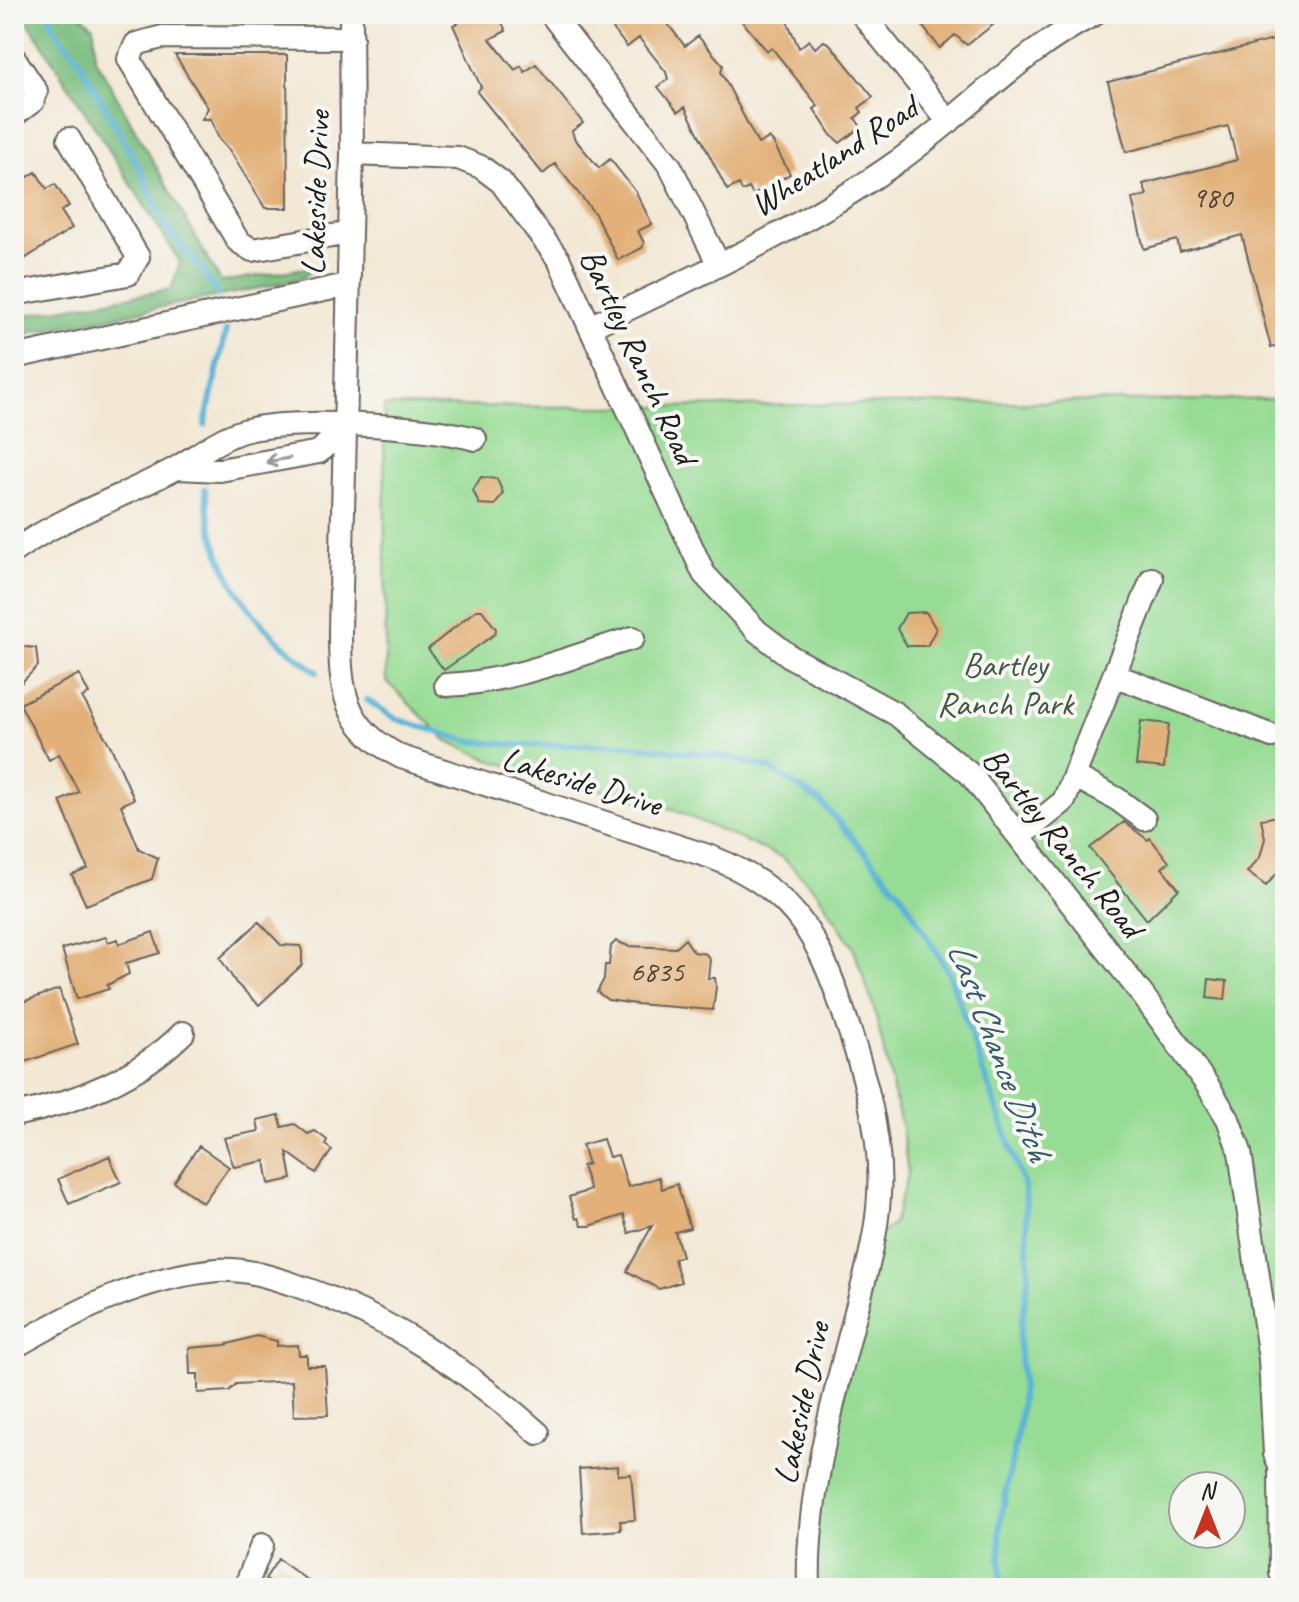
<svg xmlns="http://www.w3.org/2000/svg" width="1299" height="1602" font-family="Caveat,sans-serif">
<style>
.green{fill:#97dc94;stroke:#5a7c58;stroke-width:2;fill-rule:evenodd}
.forest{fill:#79bc7e;stroke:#4a6c4d;stroke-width:2}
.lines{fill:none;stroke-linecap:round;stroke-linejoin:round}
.stream{stroke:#59b4d7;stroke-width:6}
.building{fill:#e2b078}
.minor-casing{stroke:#67635d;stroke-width:26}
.minor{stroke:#fff;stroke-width:22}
.oneway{stroke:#999}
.labels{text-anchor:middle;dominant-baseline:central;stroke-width:8;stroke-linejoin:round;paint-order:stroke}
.number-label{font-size:30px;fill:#4e4133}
.street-label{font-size:34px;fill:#1c1c1c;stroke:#f6f6f2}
.park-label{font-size:34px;fill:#415640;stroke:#f6f6f2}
.water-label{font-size:36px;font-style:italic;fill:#345967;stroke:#f6f6f2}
</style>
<rect width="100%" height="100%" fill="#f6f6f2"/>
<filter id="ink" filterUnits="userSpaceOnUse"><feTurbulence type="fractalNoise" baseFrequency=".0125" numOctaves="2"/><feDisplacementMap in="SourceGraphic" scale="16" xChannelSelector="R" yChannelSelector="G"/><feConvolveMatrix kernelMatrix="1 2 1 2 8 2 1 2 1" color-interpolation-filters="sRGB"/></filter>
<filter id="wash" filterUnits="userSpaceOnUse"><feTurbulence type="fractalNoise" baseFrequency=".006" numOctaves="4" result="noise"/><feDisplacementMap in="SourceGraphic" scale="32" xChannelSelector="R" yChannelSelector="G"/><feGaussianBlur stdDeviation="1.8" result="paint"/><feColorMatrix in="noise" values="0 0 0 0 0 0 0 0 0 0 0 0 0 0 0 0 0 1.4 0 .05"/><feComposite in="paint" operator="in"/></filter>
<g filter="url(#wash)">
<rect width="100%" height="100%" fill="#f3e8d6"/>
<path class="green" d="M1285 399V1588H813V1537L878 1237 893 1224 908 1175 902 1129 874 1008 853 947 817 892 783 858 672 809 495 762 446 740 386 681 384 406 649 407ZM1183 1486H1231V1534H1183Z"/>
<path class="forest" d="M23 14H80L94 27 95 58 221 282 318 266 302 278 265 287 14 336V317L171 289 180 262Z"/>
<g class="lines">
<path class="stream" d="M48 14 57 33 76 55 140 169 166 228 202 269 218 295
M205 425 226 330
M205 489C212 570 251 625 317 672
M367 700 396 719 468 741 515 745H626L727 757 769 768 821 802 902 895 949 973 1025 1188 1029 1274 1019 1340 1022 1382 1020 1418 1000 1523 1001 1588"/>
</g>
<g id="blocks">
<path class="building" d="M477 14H498L506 31 490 39 515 70 521 66 525 72 536 64 583 123 572 131 574 138 599 168 610 159 636 192 652 224 638 231 644 243 642 248 618 260 595 214 555 164 543 174 477 92 481 87 453 25Z
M623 14H660L685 46 698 36 723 65 721 72 758 144 769 138 773 142 790 174 753 195 749 188 742 191 739 184 727 190 685 107 678 112 658 87 668 79 666 72 639 38 627 47 610 25Z
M736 14H784L799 48 809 40 815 48 824 41 830 44 873 97 859 108 862 112 855 118 861 127 840 143 831 135 814 109 818 106 772 48 767 51Z
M913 14H1007L967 45 955 35 940 48Z
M1285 37V344L1271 348 1242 235 1180 252 1177 240 1144 249 1132 199 1147 195 1143 184 1237 160 1228 126 1126 152 1108 82Z
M175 55H287L288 208H265L230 151 219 139 211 119H202L208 108Z
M36 172 47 189 55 184 69 206 61 211 72 228 14 266V186Z
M481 477 497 479 503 493 495 505 479 504 473 490Z
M476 610H482L496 629 495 634 444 670 428 649Z
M926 612 936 629 927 646H907L897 629 906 613Z
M14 646 36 648 38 666 14 690Z
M79 674 89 694 82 697 111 747 134 799 121 805 139 849 158 858 152 879 86 905 72 875 88 869 60 801 79 792 59 754 49 760 20 704Z
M1141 721 1169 724 1164 768 1136 765Z
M1285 815V864L1266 886 1247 872 1260 857 1265 838 1261 819Z
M1124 822 1148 840 1150 838 1169 862 1162 868 1179 889 1147 920 1090 848Z
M259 922 281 945 300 946 302 951V965L259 1005 236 983 220 958Z
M153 932 160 953 126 963 129 974 107 985 109 989 77 999 62 949 106 937 108 942 118 939 119 944Z
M685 939 694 952 706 954 710 960 708 978H715L716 987 713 1010 636 1004 608 1000 597 992 604 979 605 965H609L611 946 616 941 628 946 675 948Z
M1209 979 1227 981 1225 1000 1207 998Z
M59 989 78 1044 19 1064 14 1048V1005Z
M279 1115 282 1127 295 1124 308 1134 315 1131 327 1140 325 1145 332 1150 316 1173 287 1152 292 1179 269 1184 265 1161 234 1167 224 1138 259 1131 257 1120Z
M603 1139 609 1157 618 1155 628 1187 659 1177 662 1189 677 1184 690 1228 675 1232 682 1256 674 1259 681 1282 659 1289 627 1271 652 1226 629 1233 624 1215 590 1226H582L579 1218 576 1219 569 1197 590 1190 582 1166 588 1164 582 1145Z
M199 1146 229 1167 203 1203 174 1182Z
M109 1156 121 1182 69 1204 58 1179Z
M256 1336 277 1341V1346L298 1345 299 1355H307V1366H325L328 1415 294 1416 292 1381 236 1384 229 1391 198 1393V1374H190L189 1348 225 1345Z
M618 1466V1475L631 1474 635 1520 620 1521 621 1530 583 1533 579 1469Z
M278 1559 318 1588H280L265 1579Z"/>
</g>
</g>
<g filter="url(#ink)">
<use href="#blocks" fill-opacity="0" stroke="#67635d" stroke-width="2"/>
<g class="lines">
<defs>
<path id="minor" d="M351 14 352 154 340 630C340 691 343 727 401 757L711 857C788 887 815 929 841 1005 861 1063 883 1132 879 1195 877 1241 862 1286 851 1331 830 1413 806 1503 809 1588
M551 14 670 166 719 265
M862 14 949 122
M14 58 36 91 33 101 14 115
M352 154 458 158 481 167 501 182 559 260 704 574 757 631 791 657 896 714 970 774 1144 997 1208 1086 1228 1119 1240 1152 1270 1359 1275 1454 1285 1477
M349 233 252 250 238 241 129 59 136 44 162 37 352 38
M14 294 128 274 138 257 69 139
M592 326C694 277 798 231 891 166 960 119 1020 51 1095 14
M14 357 347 285
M178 468 220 470 319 452 345 426
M14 551C65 515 122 498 176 468 197 456 216 440 240 432 287 417 427 425 475 439
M1114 675 1272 736
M446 685C509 683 573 656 633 638
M1074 776 1117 799 1144 819
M1021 836 1064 801 1152 579
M14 1115C75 1103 138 1078 183 1033
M14 1347C78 1310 142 1277 217 1270 244 1268 271 1277 295 1285 390 1317 463 1367 538 1433
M1280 1469 1281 1573 1285 1584
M245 1588 262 1545"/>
</defs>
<use href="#minor" class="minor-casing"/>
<use href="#minor" class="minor"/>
</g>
<defs><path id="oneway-shaft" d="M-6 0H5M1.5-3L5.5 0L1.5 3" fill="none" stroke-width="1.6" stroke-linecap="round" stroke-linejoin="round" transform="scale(2)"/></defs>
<use class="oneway" href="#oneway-shaft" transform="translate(278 460) rotate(170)"/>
</g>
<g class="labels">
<g class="number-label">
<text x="1212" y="197">980</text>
<text x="657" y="971">6835</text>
</g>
<g class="street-label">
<text transform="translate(834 156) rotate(-33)">Wheatland Road</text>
<text transform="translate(315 193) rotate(-88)">Lakeside Drive</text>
<text transform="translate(639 356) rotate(65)">Bartley Ranch Road</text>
<text transform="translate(582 781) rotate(17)">Lakeside Drive</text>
<text transform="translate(1063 842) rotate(51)">Bartley Ranch Road</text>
<text transform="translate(801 1403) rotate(-78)">Lakeside Drive</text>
</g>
<g class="park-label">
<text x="1005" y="664">Bartley<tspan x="1005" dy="39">Ranch Park</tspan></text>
</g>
<g class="water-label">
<text transform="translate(1000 1051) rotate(69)">Last Chance Ditch</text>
</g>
</g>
<rect width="1299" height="1602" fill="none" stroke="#f6f6f2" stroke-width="48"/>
<g transform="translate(1207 1510)"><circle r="38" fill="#f6f6f2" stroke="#9f9f9c" stroke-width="2"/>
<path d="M0-6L14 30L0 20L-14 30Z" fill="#c8321e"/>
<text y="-12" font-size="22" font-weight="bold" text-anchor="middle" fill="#1c1c1c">N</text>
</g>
</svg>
